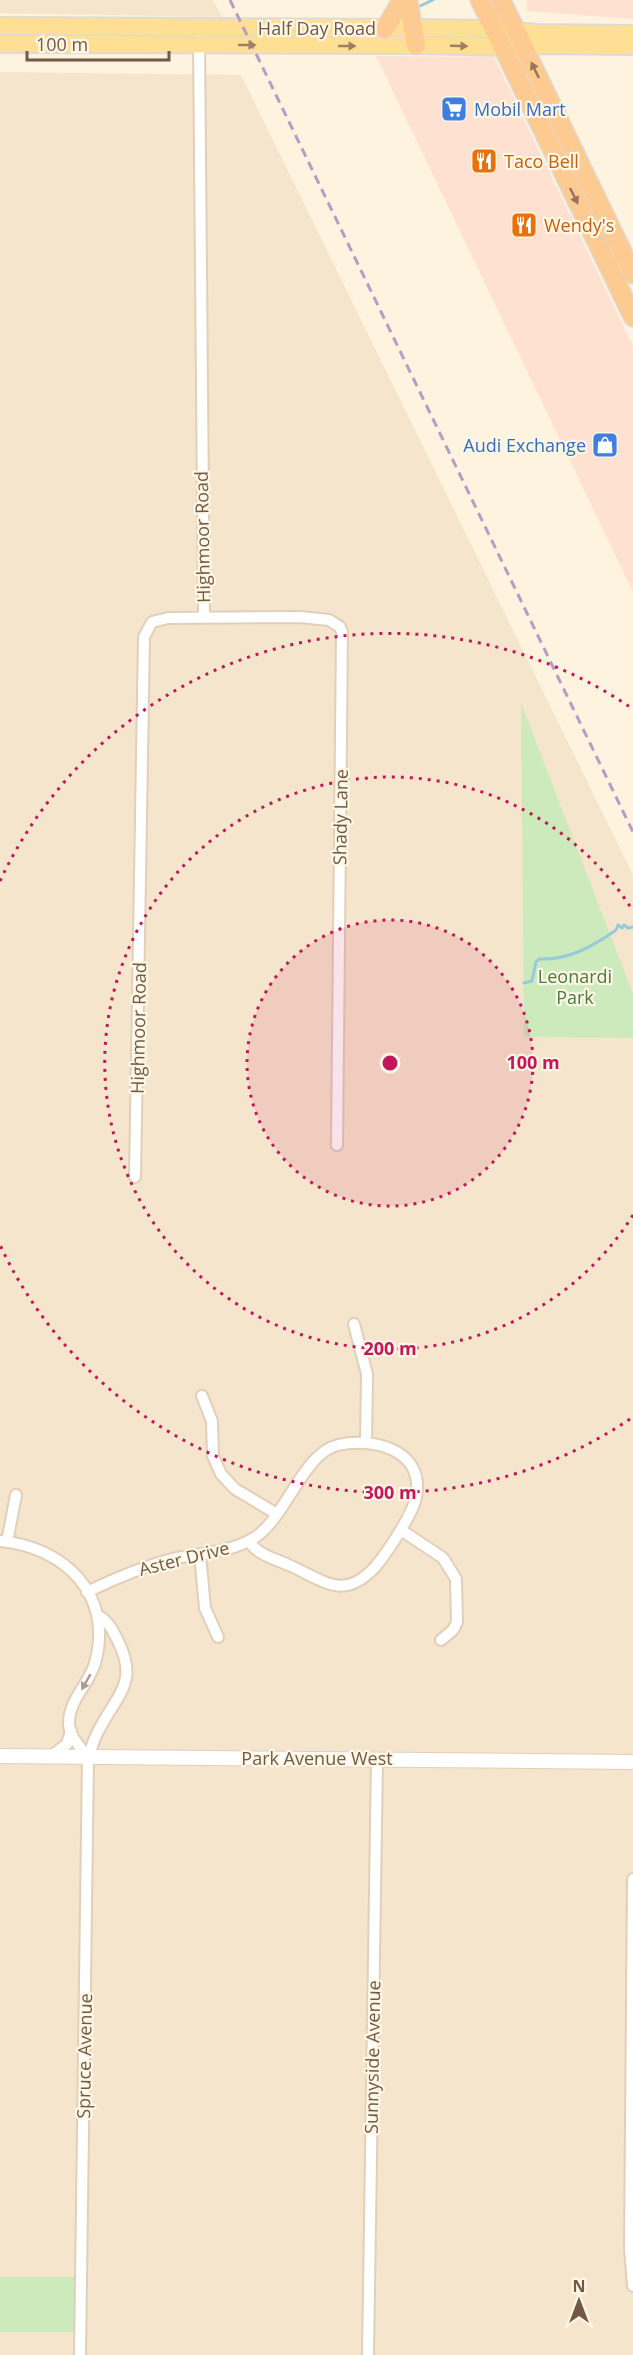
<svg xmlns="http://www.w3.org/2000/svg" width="633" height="2355" font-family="'Open Sans',sans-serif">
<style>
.residential{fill:#f5e5cc}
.commercial{fill:#fee1d0}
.green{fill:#cceabc}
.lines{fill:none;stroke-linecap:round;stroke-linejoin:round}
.stream{stroke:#98cad9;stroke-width:3}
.minor-casing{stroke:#e1cfba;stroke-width:14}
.tertiary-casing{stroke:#e1cfba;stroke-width:16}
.primary-casing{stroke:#e0dad6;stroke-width:20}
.trunk-casing{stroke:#e0dad6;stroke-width:21}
.minor{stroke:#fff;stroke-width:10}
.tertiary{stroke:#fff;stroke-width:14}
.primary{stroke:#ffdf93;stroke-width:16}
.trunk{stroke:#fdca92;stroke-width:18}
.rail{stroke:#b69dc5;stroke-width:3;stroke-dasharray:9 6;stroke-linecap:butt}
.oneway{fill:#9d815c}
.oneway2{fill:#967558}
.oneway3{fill:#ab9b8f}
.ring{fill:none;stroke:#c2185b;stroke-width:3;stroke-dasharray:3 6}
.labels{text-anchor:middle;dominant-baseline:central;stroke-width:4.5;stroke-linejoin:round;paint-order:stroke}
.street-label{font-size:18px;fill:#735945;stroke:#fff7e5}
.shop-label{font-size:18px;fill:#366cbe;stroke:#fff7e5;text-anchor:start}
.food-label{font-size:18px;fill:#c56008;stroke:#fff7e5;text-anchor:start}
.park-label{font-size:18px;fill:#4b7a3d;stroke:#fff7e5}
.centre{fill:#c2185b;stroke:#fff7e5;stroke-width:3}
.ring-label{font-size:18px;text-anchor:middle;font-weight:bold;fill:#c2185b;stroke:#fff7e5;stroke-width:4.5;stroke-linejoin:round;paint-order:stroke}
</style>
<rect width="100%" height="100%" fill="#fdf3de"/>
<path class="residential" d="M0 0H213L222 17 0 13Z
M0 72 241 75 633 875V2355H0Z"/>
<path class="commercial" d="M527 0H633V19L527 11Z
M376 56 494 57 633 346V592Z"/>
<path class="green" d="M521 703 633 994V1038L524 1037Z
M0 2277H81L80 2332H0Z"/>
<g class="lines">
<path class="stream" d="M418 7 433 0
M524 983 532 981 536 962 539 959C569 960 592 947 616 930L618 925 622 928 624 925 628 928 633 927"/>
<defs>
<path id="minor" d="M199 41 204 616
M135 1177 144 637 152 622 168 618 300 617 329 620 340 627 342 632 337 1145
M354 1324 367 1374 366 1443
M202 1396 212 1421 213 1456 221 1474 235 1489 277 1514
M401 1530 443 1558 456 1579 457 1622 453 1630 441 1640
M0 1541C65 1547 114 1595 95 1663 89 1684 70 1699 69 1721 68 1735 80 1747 88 1757
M7 1542 16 1495
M200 1554 205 1608 218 1637
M87 1592C116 1578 144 1566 176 1558 202 1553 231 1552 254 1538 286 1518 303 1453 338 1445 374 1437 425 1450 416 1497 413 1514 387 1553 375 1567 344 1601 324 1581 291 1566 276 1559 257 1555 249 1541
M51 1756 67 1744 71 1731
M633 1879 630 2248 633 2286
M80 2355 88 1757C92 1747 95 1735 101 1726 119 1693 138 1681 118 1641 113 1631 109 1622 99 1616
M368 2355 377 1759"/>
<path id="tertiary" d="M0 1756 633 1762"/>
<path id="primary" d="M0 26 412 28 494 29 536 33 633 34
M0 44 416 45 503 47 538 45 633 46"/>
<path id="trunk" d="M408 0 416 45
M480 0 633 317
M501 0 633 274
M385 29 402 0"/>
</defs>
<use href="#minor" class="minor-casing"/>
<use href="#tertiary" class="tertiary-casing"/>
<use href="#primary" class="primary-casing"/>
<use href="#trunk" class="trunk-casing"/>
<use href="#minor" class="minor"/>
<use href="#tertiary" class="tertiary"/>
<use href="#primary" class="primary"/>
<use href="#trunk" class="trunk"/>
<path class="rail" d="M230 0 633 832"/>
</g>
<defs><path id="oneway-solid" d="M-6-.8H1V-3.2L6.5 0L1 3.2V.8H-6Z" transform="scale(1.5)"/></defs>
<g class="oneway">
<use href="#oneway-solid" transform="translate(247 45)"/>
<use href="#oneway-solid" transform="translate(347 46)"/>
<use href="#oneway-solid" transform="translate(459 46) rotate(2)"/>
</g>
<g class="oneway2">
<use href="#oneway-solid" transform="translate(535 70) rotate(-116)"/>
<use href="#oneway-solid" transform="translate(574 196) rotate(64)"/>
</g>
<use class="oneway3" href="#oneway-solid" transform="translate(86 1682) rotate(120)"/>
<circle cx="390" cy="1063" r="143" fill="#c2185b" fill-opacity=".12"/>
<g class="ring">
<circle cx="390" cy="1063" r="143"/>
<path d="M633 1215A286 286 0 1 1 633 911"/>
<path d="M630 1419A430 430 0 0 1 0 1245M0 881A430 430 0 0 1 630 707"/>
</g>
<defs>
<symbol id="supermarket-square" viewBox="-11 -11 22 22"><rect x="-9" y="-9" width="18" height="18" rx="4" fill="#3f7fe0" stroke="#fff7e5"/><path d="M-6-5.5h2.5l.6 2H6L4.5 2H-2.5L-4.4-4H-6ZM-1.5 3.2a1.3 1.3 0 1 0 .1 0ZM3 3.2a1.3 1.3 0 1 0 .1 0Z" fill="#fff"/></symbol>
<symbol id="restaurant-square" viewBox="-11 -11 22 22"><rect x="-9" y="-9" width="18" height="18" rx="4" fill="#e8710a" stroke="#fff7e5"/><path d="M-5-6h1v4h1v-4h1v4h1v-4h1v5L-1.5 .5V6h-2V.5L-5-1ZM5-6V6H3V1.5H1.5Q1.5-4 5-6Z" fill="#fff"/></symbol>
<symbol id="shop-square" viewBox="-11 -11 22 22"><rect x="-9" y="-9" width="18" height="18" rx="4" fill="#3f7fe0" stroke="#fff7e5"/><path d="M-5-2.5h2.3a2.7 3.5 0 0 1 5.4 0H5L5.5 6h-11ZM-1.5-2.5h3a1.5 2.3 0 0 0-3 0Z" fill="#fff"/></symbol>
</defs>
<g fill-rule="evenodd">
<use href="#supermarket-square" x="439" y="94" width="30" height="30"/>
<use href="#restaurant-square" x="469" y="146" width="30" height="30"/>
<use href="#restaurant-square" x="509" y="210" width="30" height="30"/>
<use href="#shop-square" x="590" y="430" width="30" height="30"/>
</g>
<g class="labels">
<g class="street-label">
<text x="317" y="28">Half Day Road</text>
<text transform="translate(202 537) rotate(-91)">Highmoor Road</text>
<text transform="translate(340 817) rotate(-89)">Shady Lane</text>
<text transform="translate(138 1028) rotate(-89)">Highmoor Road</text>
<text transform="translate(184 1558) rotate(-14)">Aster Drive</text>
<text x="317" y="1758">Park Avenue West</text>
<text transform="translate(84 2056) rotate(-89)">Spruce Avenue</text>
<text transform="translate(372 2057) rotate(-89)">Sunnyside Avenue</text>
</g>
<g class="shop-label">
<text x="474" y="109">Mobil Mart</text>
<text x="586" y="445" text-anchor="end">Audi Exchange</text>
</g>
<g class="food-label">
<text x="504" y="161">Taco Bell</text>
<text x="544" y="225">Wendy's</text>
</g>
<g class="park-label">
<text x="575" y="976">Leonardi<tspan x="575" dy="21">Park</tspan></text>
</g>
</g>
<circle cx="390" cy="1063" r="9" class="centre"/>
<g class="ring-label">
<text x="533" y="1069">100 m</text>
<text x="390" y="1355">200 m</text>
<text x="390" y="1499">300 m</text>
</g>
<g transform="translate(579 2301)" stroke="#fff7e5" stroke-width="4.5" paint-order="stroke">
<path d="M0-4.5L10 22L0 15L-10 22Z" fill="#735945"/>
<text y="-9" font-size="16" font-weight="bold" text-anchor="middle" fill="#735945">N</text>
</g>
<path d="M27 51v9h142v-9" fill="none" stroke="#735945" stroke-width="3"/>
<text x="36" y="51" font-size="18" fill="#735945" stroke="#fff7e5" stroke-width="4.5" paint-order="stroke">100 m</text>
</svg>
